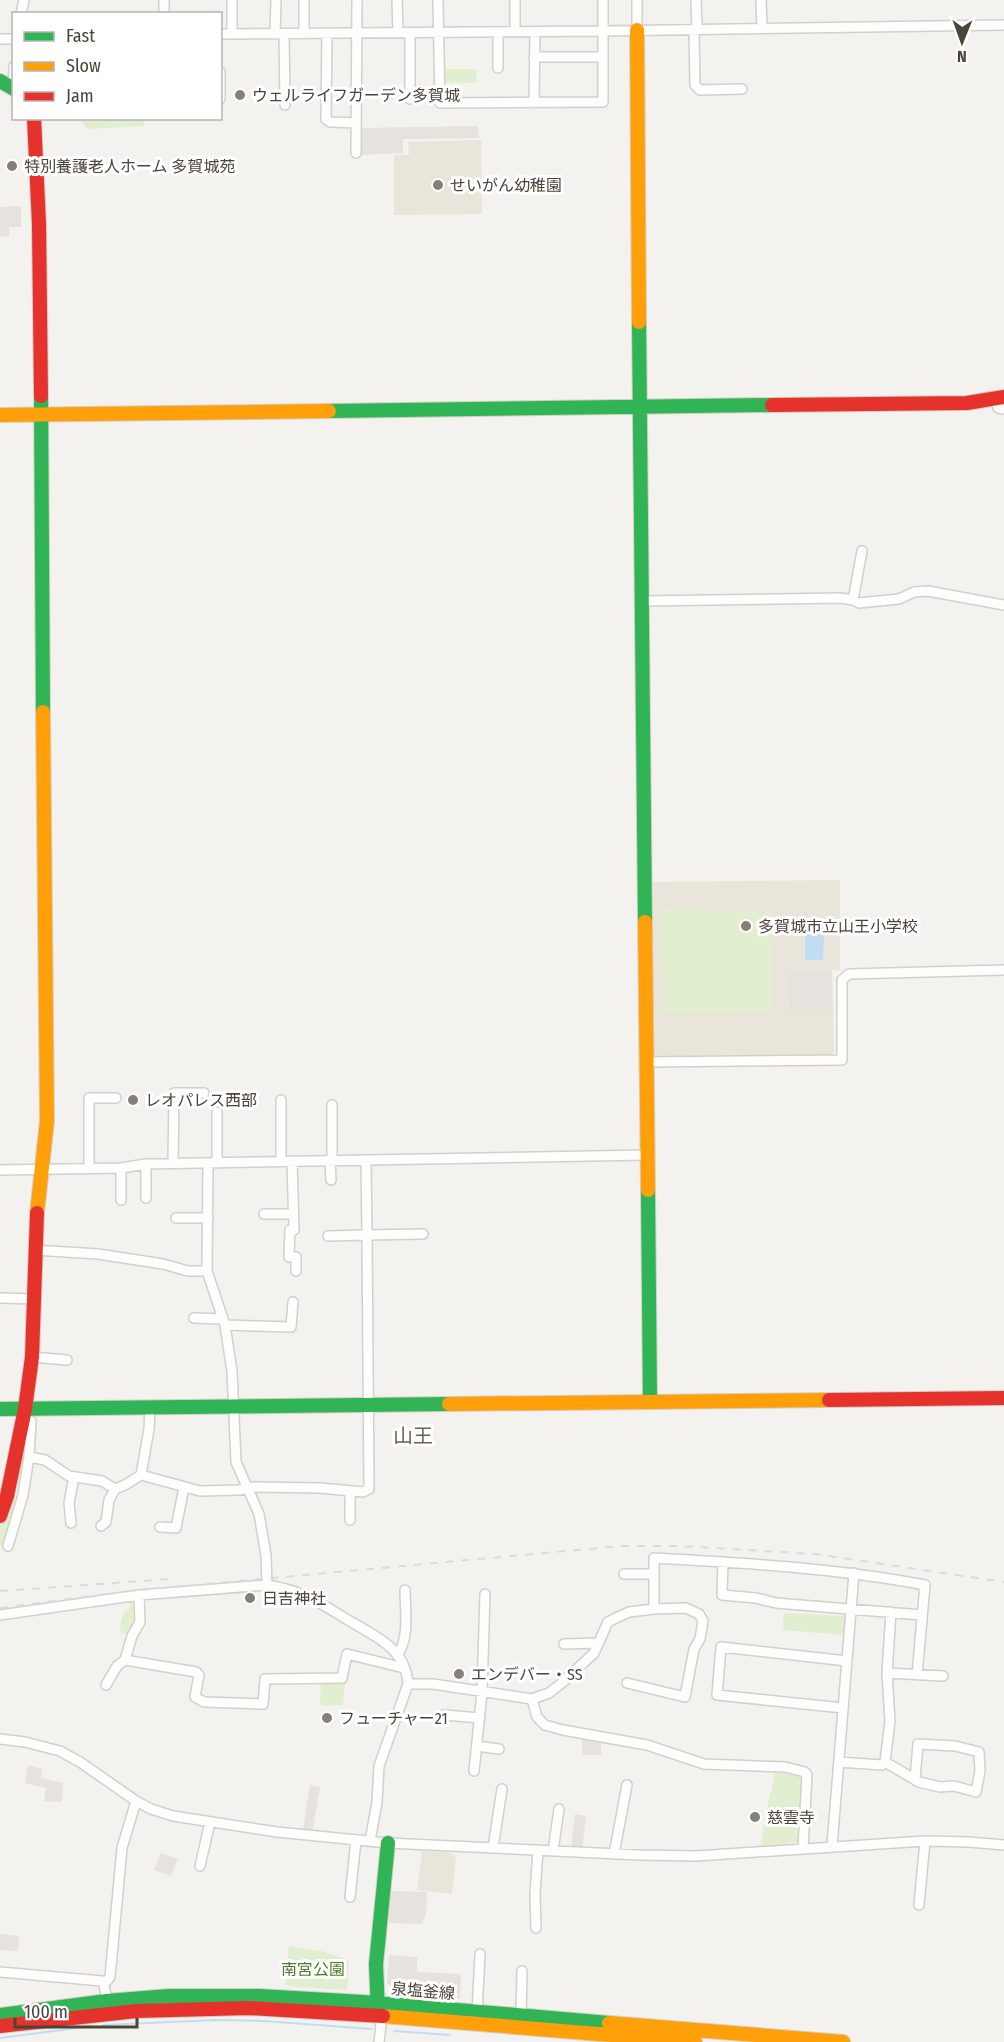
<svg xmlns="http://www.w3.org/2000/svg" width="1004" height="2042" font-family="'Fira Sans Condensed','Noto Sans JP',sans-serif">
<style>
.education{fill:#eae5da}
.green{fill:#e1eecf}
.parking{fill:#e6e3df}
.water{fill:#c0ddf1}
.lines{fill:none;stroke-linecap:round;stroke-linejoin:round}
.stream{stroke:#c0ddf1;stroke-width:2}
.street-casing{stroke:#d2d0cb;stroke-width:12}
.fast-casing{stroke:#d3cfc5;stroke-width:16}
.slow-casing{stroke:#d3cfc5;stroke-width:16}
.jam-casing{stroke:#d3cfc5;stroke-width:16}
.street{stroke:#fdfdfc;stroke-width:9}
.fast{stroke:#30b455;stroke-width:14}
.slow{stroke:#ff9f0a;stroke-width:14}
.jam{stroke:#e5322d;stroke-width:14}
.rail{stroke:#dbdbda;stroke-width:2;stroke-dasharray:8 8;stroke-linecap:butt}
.poi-dot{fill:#868178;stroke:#fff;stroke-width:2}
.labels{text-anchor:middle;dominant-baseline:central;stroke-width:6;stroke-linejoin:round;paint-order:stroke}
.poi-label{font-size:16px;fill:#4b4439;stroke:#fff;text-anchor:start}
.park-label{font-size:16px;fill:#4a7f2a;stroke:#fff}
.street-label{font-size:16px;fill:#4b4439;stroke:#fff}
.quarter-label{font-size:20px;fill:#6e6250;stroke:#fff}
</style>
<rect width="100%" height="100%" fill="#f4f2ee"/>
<path class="education" d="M481 140 482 214 394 215V155H409L408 142Z
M840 880V970H832L834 1052 829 1057 657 1058 651 1053 653 882Z
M422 1851 448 1852 456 1857 452 1894 417 1890Z"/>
<path class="green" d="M435 69H477L476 83H436Z
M100 119H144V126L87 129 81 121 100 120Z
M662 909 771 912 772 1012 663 1013Z
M2 1496 15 1498 4 1546H0V1501Z
M136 1599C137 1612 134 1623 128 1635L120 1632C121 1623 121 1612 130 1608V1601Z
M784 1613 843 1616 846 1620 844 1635 782 1630Z
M321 1683H345L343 1705H320Z
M776 1769 803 1773 801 1842 761 1846 764 1821Z
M289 1946 322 1951 349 1960 347 1990 286 1986Z"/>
<path class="parking" d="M478 126 479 138 403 139V153L360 155 359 128Z
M21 206V227H9V236L0 237V207Z
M788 972H831L830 1009 789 1011Z
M582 1739 601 1740V1755H582Z
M28 1765 42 1769 41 1778 63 1783 62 1802 44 1801 46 1788 25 1783Z
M310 1785 320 1787 312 1833 303 1831Z
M575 1814 586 1816 582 1849 571 1848Z
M161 1853 178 1859 171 1876 154 1870Z
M390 1891 427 1892 426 1914 421 1924 389 1923Z
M0 1934 19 1936 18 1951 0 1950Z
M389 1955 417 1957V1972L461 1974 460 1999 402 1996 387 1983Z"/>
<path class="water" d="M805 930H824L823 960H805Z"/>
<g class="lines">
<path class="stream" d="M103 2025 216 2020 264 2021 372 2029
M394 2031 450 2035
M0 2038 92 2026"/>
<defs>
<path id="street" d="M304 0V34
M397 0 398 33
M438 0 440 103 603 102V0
M515 0V32
M637 0V30
M696 0 697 29
M761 0 762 28
M21 14 24 0
M164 14V0
M694 29 695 85 700 90 742 89
M327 33 326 119 330 122 356 123
M220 34 603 31 1004 25
M232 34V0
M275 34 276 0
M284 34 285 105
M0 39H14
M534 57H603
M498 68V32
M220 72V99
M13 88 14 66
M410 99V33
M534 103 535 32
M356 153 357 0
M996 399 998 408 1004 409
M853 600 862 551
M642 601 840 598 853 600 859 603 899 599 914 592 928 591 1004 605
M646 1062 842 1060V980L849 974 1004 970
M332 1105V1160
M281 1161V1100
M292 1161 294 1230H290L289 1257H296V1271
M330 1161 331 1180
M173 1163 174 1093H204
M208 1163 207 1271 225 1325 232 1371 236 1462 259 1514 266 1555 267 1585
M217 1163V1112
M146 1164V1198
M89 1168V1098H116
M121 1168V1200
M0 1170 121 1168 146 1164 646 1155
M264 1214H293
M176 1218H208
M328 1236 367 1235 366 1160
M34 1250 98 1254 163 1264 188 1271H207
M0 1298 33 1299
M194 1318 223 1319
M225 1325 291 1327 293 1302
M32 1357 67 1360
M23 1419 31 1421 29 1457 45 1460 69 1476 102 1481 115 1489 125 1485 141 1475 149 1429 150 1407
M141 1475 200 1491 239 1490 254 1487 320 1488 363 1492 369 1489 367 1235 423 1234
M350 1492V1520
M71 1523 69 1503 74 1477
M101 1526 106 1522 109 1500 115 1489
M160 1527 176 1528 184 1487
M8 1546 23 1495 29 1457
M723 1562 722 1595 756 1598 776 1603 922 1615
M624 1574H654
M654 1609V1558C745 1563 835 1568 925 1585L917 1675
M0 1615 139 1595 267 1585C302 1591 314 1599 343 1617 370 1634 406 1646 408 1684L379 1766 377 1802 370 1841
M564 1644 599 1643
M397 1655C410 1639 405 1610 405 1590
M125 1660 196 1672 199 1675 195 1697 204 1702 263 1704 265 1679 342 1678 347 1654 404 1668
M887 1673 943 1676
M408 1684H433L532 1699 549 1693 563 1682 594 1653 608 1622 616 1618 629 1612 654 1609 686 1608 699 1614 703 1621 700 1639 694 1649 685 1697 627 1683
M106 1685 117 1666 125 1660 132 1636 140 1622 139 1595
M532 1699 537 1717 545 1725 563 1730 647 1745 704 1764 785 1767 805 1772 807 1775 803 1848
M843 1708 717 1695 721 1647 847 1661
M444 1715 480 1718
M0 1739 25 1742 60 1751 80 1762 136 1801 151 1809 173 1816 277 1832 388 1843 639 1855 696 1856 925 1841 969 1842 1004 1845
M477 1746 499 1749
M839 1762 882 1765 885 1762 890 1721 887 1673 891 1612
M885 1762 919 1782 940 1787 954 1786 976 1792 980 1771 979 1752 955 1746 918 1744 915 1779
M474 1771 482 1692 485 1594
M832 1846 854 1573
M493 1848 502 1789
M553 1851 559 1809
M614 1854 627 1785
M200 1866 210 1822
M350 1897 356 1840
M919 1905 925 1841
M536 1928 535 1894 538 1850
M0 1972 102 1981 104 1984 107 2001 110 2003
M104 1984 110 1977 122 1848 136 1801
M477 2012 480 1954
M378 2016 381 2025 379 2042
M521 2016 522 1971"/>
<path id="fast" d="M0 81 14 89
M639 322 645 922
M41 396 43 712
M329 411 772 405
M648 1190 650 1402
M0 1409 449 1404
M378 2012 376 1964 388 1843
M0 2015 107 2001 169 1996H259L363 2002 609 2023"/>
<path id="slow" d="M637 30 639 322
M0 415 329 411
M645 922 648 1190
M37 1213 47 1121 43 712
M449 1404 829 1400
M383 2016 695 2042
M609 2023 843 2042"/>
<path id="jam" d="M34 118 39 224 41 396
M772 405 967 403 1004 397
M829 1400 1004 1398
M0 1516 7 1496 25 1409 32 1357 37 1213
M0 2026 136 2011 248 2008 383 2016"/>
</defs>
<use href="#street" class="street-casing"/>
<use href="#fast" class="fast-casing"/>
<use href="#slow" class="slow-casing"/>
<use href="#jam" class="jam-casing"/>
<use href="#street" class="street"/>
<use href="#fast" class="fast"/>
<use href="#slow" class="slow"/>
<use href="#jam" class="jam"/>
<path class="rail" d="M0 1591 171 1579
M0 1608 130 1591 621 1546H678L815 1554 1004 1582"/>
</g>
<g class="poi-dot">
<circle cx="240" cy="95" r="6"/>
<circle cx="12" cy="166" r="6"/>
<circle cx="438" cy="185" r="6"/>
<circle cx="746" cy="926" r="6"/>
<circle cx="133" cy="1100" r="6"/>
<circle cx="250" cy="1598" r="6"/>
<circle cx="459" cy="1674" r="6"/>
<circle cx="327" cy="1718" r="6"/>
<circle cx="755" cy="1817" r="6"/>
</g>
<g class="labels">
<g class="poi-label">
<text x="252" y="95">ウェルライフガーデン多賀城</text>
<text x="24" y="166">特別養護老人ホーム 多賀城苑</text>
<text x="450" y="185">せいがん幼稚園</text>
<text x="758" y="926">多賀城市立山王小学校</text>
<text x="145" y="1100">レオパレス西部</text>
<text x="262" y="1598">日吉神社</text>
<text x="471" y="1674">エンデバー・SS</text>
<text x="339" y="1718">フューチャー21</text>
<text x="767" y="1817">慈雲寺</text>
</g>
<g class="park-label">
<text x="313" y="1969">南宮公園</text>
</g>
<g class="street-label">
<text transform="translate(423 1991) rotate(5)">泉塩釜線</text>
</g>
<g class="quarter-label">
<text x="413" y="1436">山王</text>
</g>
</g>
<rect x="12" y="12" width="210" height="108" fill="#ffffff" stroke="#b7b4b0" stroke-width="1.5"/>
<rect x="24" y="32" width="30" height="9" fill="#30b455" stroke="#b7b4b0" stroke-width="1.5"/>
<text x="66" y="42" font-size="18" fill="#4b4439">Fast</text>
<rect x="24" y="62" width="30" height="9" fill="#ff9f0a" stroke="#b7b4b0" stroke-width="1.5"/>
<text x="66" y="72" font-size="18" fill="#4b4439">Slow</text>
<rect x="24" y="92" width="30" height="9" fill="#e5322d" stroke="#b7b4b0" stroke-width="1.5"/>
<text x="66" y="102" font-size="18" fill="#4b4439">Jam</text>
<g transform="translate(962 42) rotate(181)" stroke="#ffffff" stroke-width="4.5" paint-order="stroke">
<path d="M0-4.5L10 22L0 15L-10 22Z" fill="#4b4439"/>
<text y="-9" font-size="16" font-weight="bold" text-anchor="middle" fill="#4b4439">N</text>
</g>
<path d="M15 2018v9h122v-9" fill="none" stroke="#4b4439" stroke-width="3"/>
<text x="24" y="2018" font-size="18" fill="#4b4439" stroke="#ffffff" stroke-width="4.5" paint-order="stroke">100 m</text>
</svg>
